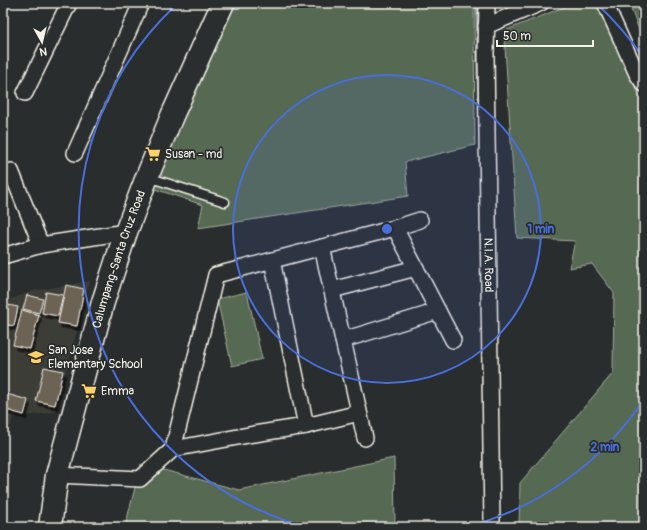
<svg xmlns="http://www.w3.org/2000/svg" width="647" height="530" font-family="Pangolin,sans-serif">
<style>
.built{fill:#3e3e39}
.green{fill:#566953;stroke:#a5ad9e}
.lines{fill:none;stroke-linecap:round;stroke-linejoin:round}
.stream{stroke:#90a19f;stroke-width:4}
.building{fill:#6d6454;stroke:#f4f1e8;filter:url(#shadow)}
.lane-casing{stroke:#f4f1e8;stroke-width:11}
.street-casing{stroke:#f4f1e8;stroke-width:18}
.secondary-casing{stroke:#f4f1e8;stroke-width:25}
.lane{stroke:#2a2d2e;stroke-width:8}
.street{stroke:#2a2d2e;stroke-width:15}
.secondary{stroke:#2a2d2e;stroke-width:22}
.ring{fill:none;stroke:#486fdb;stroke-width:2}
.labels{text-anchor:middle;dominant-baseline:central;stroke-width:3.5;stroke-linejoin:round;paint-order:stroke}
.poi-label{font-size:12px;fill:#f4f1e8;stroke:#2a2d2e;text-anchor:start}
.street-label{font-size:12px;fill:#f4f1e8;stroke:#2a2d2e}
.centre{fill:#486fdb;stroke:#2a2d2e;stroke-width:2}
.ring-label{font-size:12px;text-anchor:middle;font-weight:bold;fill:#486fdb;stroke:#2a2d2e;stroke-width:3.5;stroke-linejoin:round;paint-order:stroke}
</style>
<defs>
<filter id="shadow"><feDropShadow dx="2.5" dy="4.5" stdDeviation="0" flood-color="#0009"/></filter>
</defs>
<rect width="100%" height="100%" fill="#2a2d2e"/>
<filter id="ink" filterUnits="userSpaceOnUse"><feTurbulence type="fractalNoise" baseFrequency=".025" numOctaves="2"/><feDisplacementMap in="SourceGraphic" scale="8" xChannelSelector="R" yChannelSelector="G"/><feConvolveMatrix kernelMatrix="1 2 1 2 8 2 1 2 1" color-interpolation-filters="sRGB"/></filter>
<g filter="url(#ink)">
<path class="built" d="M90 281 55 412 12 418 11 426 3 427V302L33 291Z"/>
<path class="green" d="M236 3H474L475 145 405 162 408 196 198 228 203 205 152 188 157 172Z
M574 3H597L644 106V527H519L520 483 613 373 614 293 592 264 569 268 575 241 517 238 504 31Z
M630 3H644V43L629 4Z
M247 292 262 359 232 366 217 299Z
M394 458 395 527H125L141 464 239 490Z"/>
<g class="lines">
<path class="stream" d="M477 3 479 99"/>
</g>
<path class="building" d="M66 285 84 289 77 326 58 323Z
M46 292 63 295 58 316 42 313Z
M27 295 43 299 39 313 23 309Z
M3 304 18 307 14 326 3 324Z
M22 310 39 315 30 349 13 345Z
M44 367 63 371 55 405 36 401Z
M3 393 28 400 24 415 3 409Z"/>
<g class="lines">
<defs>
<path id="lane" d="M148 177 225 202"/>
<g id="street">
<path id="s1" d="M487 3 486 54 492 527"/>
<path d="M605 3 637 74 644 84"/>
<path d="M486 26 541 3"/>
<path d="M25 93 69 3"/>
<path d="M75 153 141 3"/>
<path d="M11 171 41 245"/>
<path d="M395 228 453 340"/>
<path d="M322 247 365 438"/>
<path d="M3 256 41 245 126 232"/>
<path d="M272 260 306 426"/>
<path d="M332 290 416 268"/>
<path d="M343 340 438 311"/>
<path d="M173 449 216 275 395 228 420 220"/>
<path d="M57 475 140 479 173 449 254 434 306 426 359 413"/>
</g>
<g id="secondary">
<path id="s2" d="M50 527 57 475 103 302 126 232 147 177 172 116 223 3"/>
</g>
</defs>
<use href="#lane" class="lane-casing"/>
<use href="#street" class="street-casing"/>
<use href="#secondary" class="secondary-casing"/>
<use href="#lane" class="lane"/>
<use href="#street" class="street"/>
<use href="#secondary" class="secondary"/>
</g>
</g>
<circle cx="387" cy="229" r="154" fill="#486fdb" fill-opacity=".12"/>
<g class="ring">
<circle cx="387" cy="229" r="154"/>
<path d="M644 399A308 308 0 0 1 467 527M307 527A308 308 0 0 1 177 4M597 4A308 308 0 0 1 644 59"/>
</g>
<defs>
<symbol id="supermarket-bare" viewBox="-9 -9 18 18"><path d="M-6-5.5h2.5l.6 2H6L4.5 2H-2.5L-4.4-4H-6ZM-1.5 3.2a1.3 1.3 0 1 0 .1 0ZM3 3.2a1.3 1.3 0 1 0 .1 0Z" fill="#ffd166" stroke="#2a2d2e" stroke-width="2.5" paint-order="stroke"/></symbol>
<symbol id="school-bare" viewBox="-9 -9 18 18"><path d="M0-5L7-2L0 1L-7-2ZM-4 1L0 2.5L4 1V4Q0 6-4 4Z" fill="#ffd166" stroke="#2a2d2e" stroke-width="2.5" paint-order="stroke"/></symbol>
</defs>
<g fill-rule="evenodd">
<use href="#supermarket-bare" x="142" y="143" width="22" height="22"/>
<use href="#school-bare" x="25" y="346" width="22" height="22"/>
<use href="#supermarket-bare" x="78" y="380" width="22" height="22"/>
</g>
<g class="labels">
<g class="poi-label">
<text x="165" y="154">Susan - md</text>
<text x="48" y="350">San Jose<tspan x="48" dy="14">Elementary School</tspan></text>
<text x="101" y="391">Emma</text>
</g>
<g class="street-label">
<text stroke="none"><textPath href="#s2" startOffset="277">Calumpang-Santa Cruz Road</textPath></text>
<text stroke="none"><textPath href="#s1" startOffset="262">N.I.A. Road</textPath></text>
</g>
</g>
<circle cx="387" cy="229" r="6" class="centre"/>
<g class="ring-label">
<text x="541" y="233">1 min</text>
<text x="605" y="451">2 min</text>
</g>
<rect width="647" height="530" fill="none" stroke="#2a2d2e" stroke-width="16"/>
<rect x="8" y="8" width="631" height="514" fill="none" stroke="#f4f1e8" stroke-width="1.5" filter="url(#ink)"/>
<g transform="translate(42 42) rotate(172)" stroke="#2a2d2e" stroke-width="3" paint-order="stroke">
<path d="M0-3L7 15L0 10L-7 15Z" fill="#f4f1e8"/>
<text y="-6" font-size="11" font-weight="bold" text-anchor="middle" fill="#f4f1e8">N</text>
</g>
<path d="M497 40v6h96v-6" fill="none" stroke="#f4f1e8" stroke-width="2"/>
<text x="503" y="40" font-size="12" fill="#f4f1e8" stroke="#2a2d2e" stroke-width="3" paint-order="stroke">50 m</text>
</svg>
